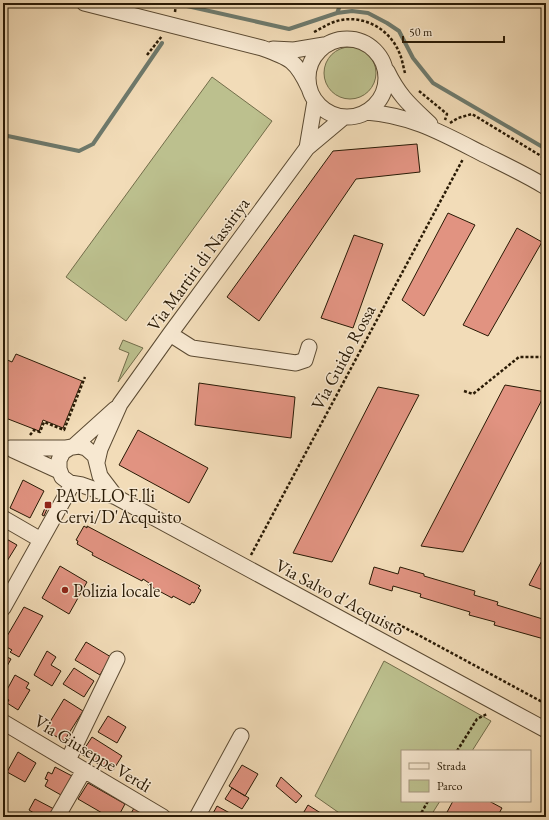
<svg xmlns="http://www.w3.org/2000/svg" width="549" height="820" font-family="'EB Garamond',serif">
<style>
.green{fill:#bcc08e;stroke:#726d4a}
.lines{fill:none;stroke-linecap:round;stroke-linejoin:round}
.stream{stroke:#6e7a6d;stroke-width:4}
.building{fill:#e19381;stroke:#291a05}
.minor-casing{stroke:#5b4a32;stroke-width:17}
.path{stroke:#291a05;stroke-width:2.5;stroke-dasharray:3 2;stroke-linecap:butt}
.minor{stroke:#f7e8d1;stroke-width:15}
.poi-dot{fill:#8f2418;stroke:#f7e8d1;stroke-width:1.5}
.labels{text-anchor:middle;dominant-baseline:central;stroke-width:3;stroke-linejoin:round;paint-order:stroke}
.street-label{font-size:18px;fill:#291a05;stroke:#f7e8d1}
.poi-label{font-size:18px;fill:#291a05;stroke:#f7e8d1;text-anchor:start}
</style>
<rect width="100%" height="100%" fill="#f2dcb8"/>
<filter id="stains"><feTurbulence type="fractalNoise" baseFrequency=".005" numOctaves="4"/><feColorMatrix values="0 0 0 0 .2 0 0 0 0 .09 0 0 0 0 .02 0 0 0 .5 -.17"/></filter>
<radialGradient id="worn" r=".72"><stop offset=".6" stop-color="#630" stop-opacity="0"/><stop offset="1" stop-color="#630" stop-opacity=".3"/></radialGradient>
<path class="green" d="M324 73a26 26 0 1 1 52 0a26 26 0 1 1-52 0Z
M212 77 272 121 126 321 66 277Z
M123 340 143 348 118 382 129 353 119 349Z
M384 661 491 721 472 751H402V801H440L430 817H345L315 796Z"/>
<g class="lines">
<path class="stream" d="M187 6 289 29 337 13 341 3
M337 13 352 11 368 13 387 23 399 31 413 58 433 83 546 149
M3 135 79 151 93 144 162 43"/>
</g>
<path class="building" d="M417 144 420 172 356 179 259 321 227 297 333 151Z
M448 213 475 225 424 316 402 300Z
M517 228 542 242 488 336 463 325Z
M354 235 383 244 353 328 321 318Z
M16 354 82 381 63 428 43 420 39 431 3 417V358L12 362Z
M199 383 295 397 291 438 195 425Z
M505 385 546 392 463 552 421 546Z
M378 387 419 395 332 562 293 553Z
M138 430 208 468 189 503 119 465Z
M23 480 44 491 30 518 10 508Z
M45 508 47 509 44 516 42 515Z
M84 526 87 528V526L200 586 198 588 201 590 194 603 192 602 190 605 173 596 172 598 148 585 149 583 143 579 142 581 92 555 93 553 77 544 78 541 76 540Z
M3 537 17 545 4 566 3 565Z
M546 553V591L529 585Z
M60 566 87 582 69 614 42 598Z
M374 567 398 574 400 567 424 574V576L475 591 474 595 498 602 497 605 546 620V642H544V639L494 625 495 622 469 615 470 612 420 597 421 594 393 586 392 591 369 584Z
M24 607 43 616 19 657 10 652 12 650 3 645V643Z
M86 642 111 657 107 670 104 668 100 675 75 660Z
M47 651 56 657 51 665 61 671 52 686 34 675Z
M3 655 11 659 6 668 3 667Z
M74 668 94 681 84 697 63 684Z
M15 675 29 683 26 688 30 690 18 710 7 703 9 700 3 697Z
M64 699 83 711 64 741 45 730Z
M108 716 126 727 117 743 98 732Z
M92 737 122 756 112 772 81 754Z
M18 752 36 763 25 782 7 772Z
M242 765 258 774 245 796 229 786Z
M55 767 72 776 61 795 45 786 48 780 45 779 48 772 52 774Z
M281 777 302 796 296 803 276 786Z
M88 783 125 804 118 817H109L78 799Z
M232 788 249 798 242 809 225 799Z
M35 799 54 809 50 817H36L37 815 29 810Z
M453 801H489L502 808 497 817H451L446 814Z
M308 805 327 817H301Z
M217 806 237 817H211Z
M134 808 151 817H129Z"/>
<g class="lines">
<defs>
<path id="minor" d="M84 3 262 48C290 58 296 60 309 88
M308 78a39 39 0 1 1 78 0a39 39 0 1 1-78 0Z
M273 49 294 50 324 45
M387 71C399 96 410 105 430 124
M366 112C410 115 442 133 481 153 503 164 525 174 546 187
M307 148 315 101
M170 334 192 348 296 363 305 360 309 347
M74 446 115 409
M71 447 63 452 59 460V469L62 477 70 483 82 485 116 497 546 730
M10 448H66L79 446 86 448 95 456 100 476 116 497
M13 450 59 471
M97 462 100 449 120 404 170 334 307 148 344 117
M3 518 41 540
M3 608 64 499 70 488 71 483
M3 722 163 817
M68 760 117 659
M57 817 84 770
M197 817 241 736"/>
</defs>
<use href="#minor" class="minor-casing"/>
<path class="path" d="M175 12 176 3
M314 32C322 28 329 23 337 21 362 14 389 28 399 52 402 58 403 66 405 73
M147 55 162 36
M419 91 447 114 445 120
M450 123 458 118 472 114 546 159
M464 391 473 394 519 357H546
M30 435 34 430 40 432 44 422 64 430 85 377
M251 555 463 159
M393 633 398 624 546 704
M542 714 546 707
M457 751 477 719 487 714
M419 817 428 801"/>
<use href="#minor" class="minor"/>
</g>
<g class="poi-dot">
<rect x="44" y="501" width="8" height="8" rx="2"/>
<circle cx="65" cy="590" r="4"/>
</g>
<g class="labels">
<g class="street-label">
<text transform="translate(198 264) rotate(-54)">Via Martiri di Nassiriya</text>
<text transform="translate(343 357) rotate(-62)">Via Guido Rossa</text>
<text transform="translate(340 597) rotate(28)">Via Salvo d'Acquisto</text>
<text transform="translate(93 753) rotate(31)">Via Giuseppe Verdi</text>
</g>
<g class="poi-label">
<text x="56" y="495">PAULLO F.lli<tspan x="56" dy="21">Cervi/D'Acquisto</tspan></text>
<text x="73" y="590">Polizia locale</text>
</g>
</g>
<rect width="549" height="820" fill="none" stroke="#f2dcb8" stroke-width="16"/>
<rect x="4" y="4" width="541" height="812" fill="none" stroke="#291a05" stroke-width="2"/>
<rect x="8" y="8" width="533" height="804" fill="none" stroke="#291a05"/>
<rect x="401" y="750" width="130" height="52" fill="#f7e8d1" stroke="#a5967f"/>
<rect x="409" y="763" width="20" height="6" fill="#f7e8d1" stroke="#a5967f"/>
<text x="437" y="770" font-size="12" fill="#291a05">Strada</text>
<rect x="409" y="780" width="20" height="12" fill="#bcc08e" stroke="#a5967f"/>
<text x="437" y="790" font-size="12" fill="#291a05">Parco</text>
<path d="M403 36v6h101v-6" fill="none" stroke="#291a05" stroke-width="2"/>
<text x="409" y="36" font-size="12" fill="#291a05" stroke="#f7e8d1" stroke-width="3" paint-order="stroke">50 m</text>
<rect width="100%" height="100%" filter="url(#stains)"/>
<rect width="100%" height="100%" fill="url(#worn)"/>
</svg>
